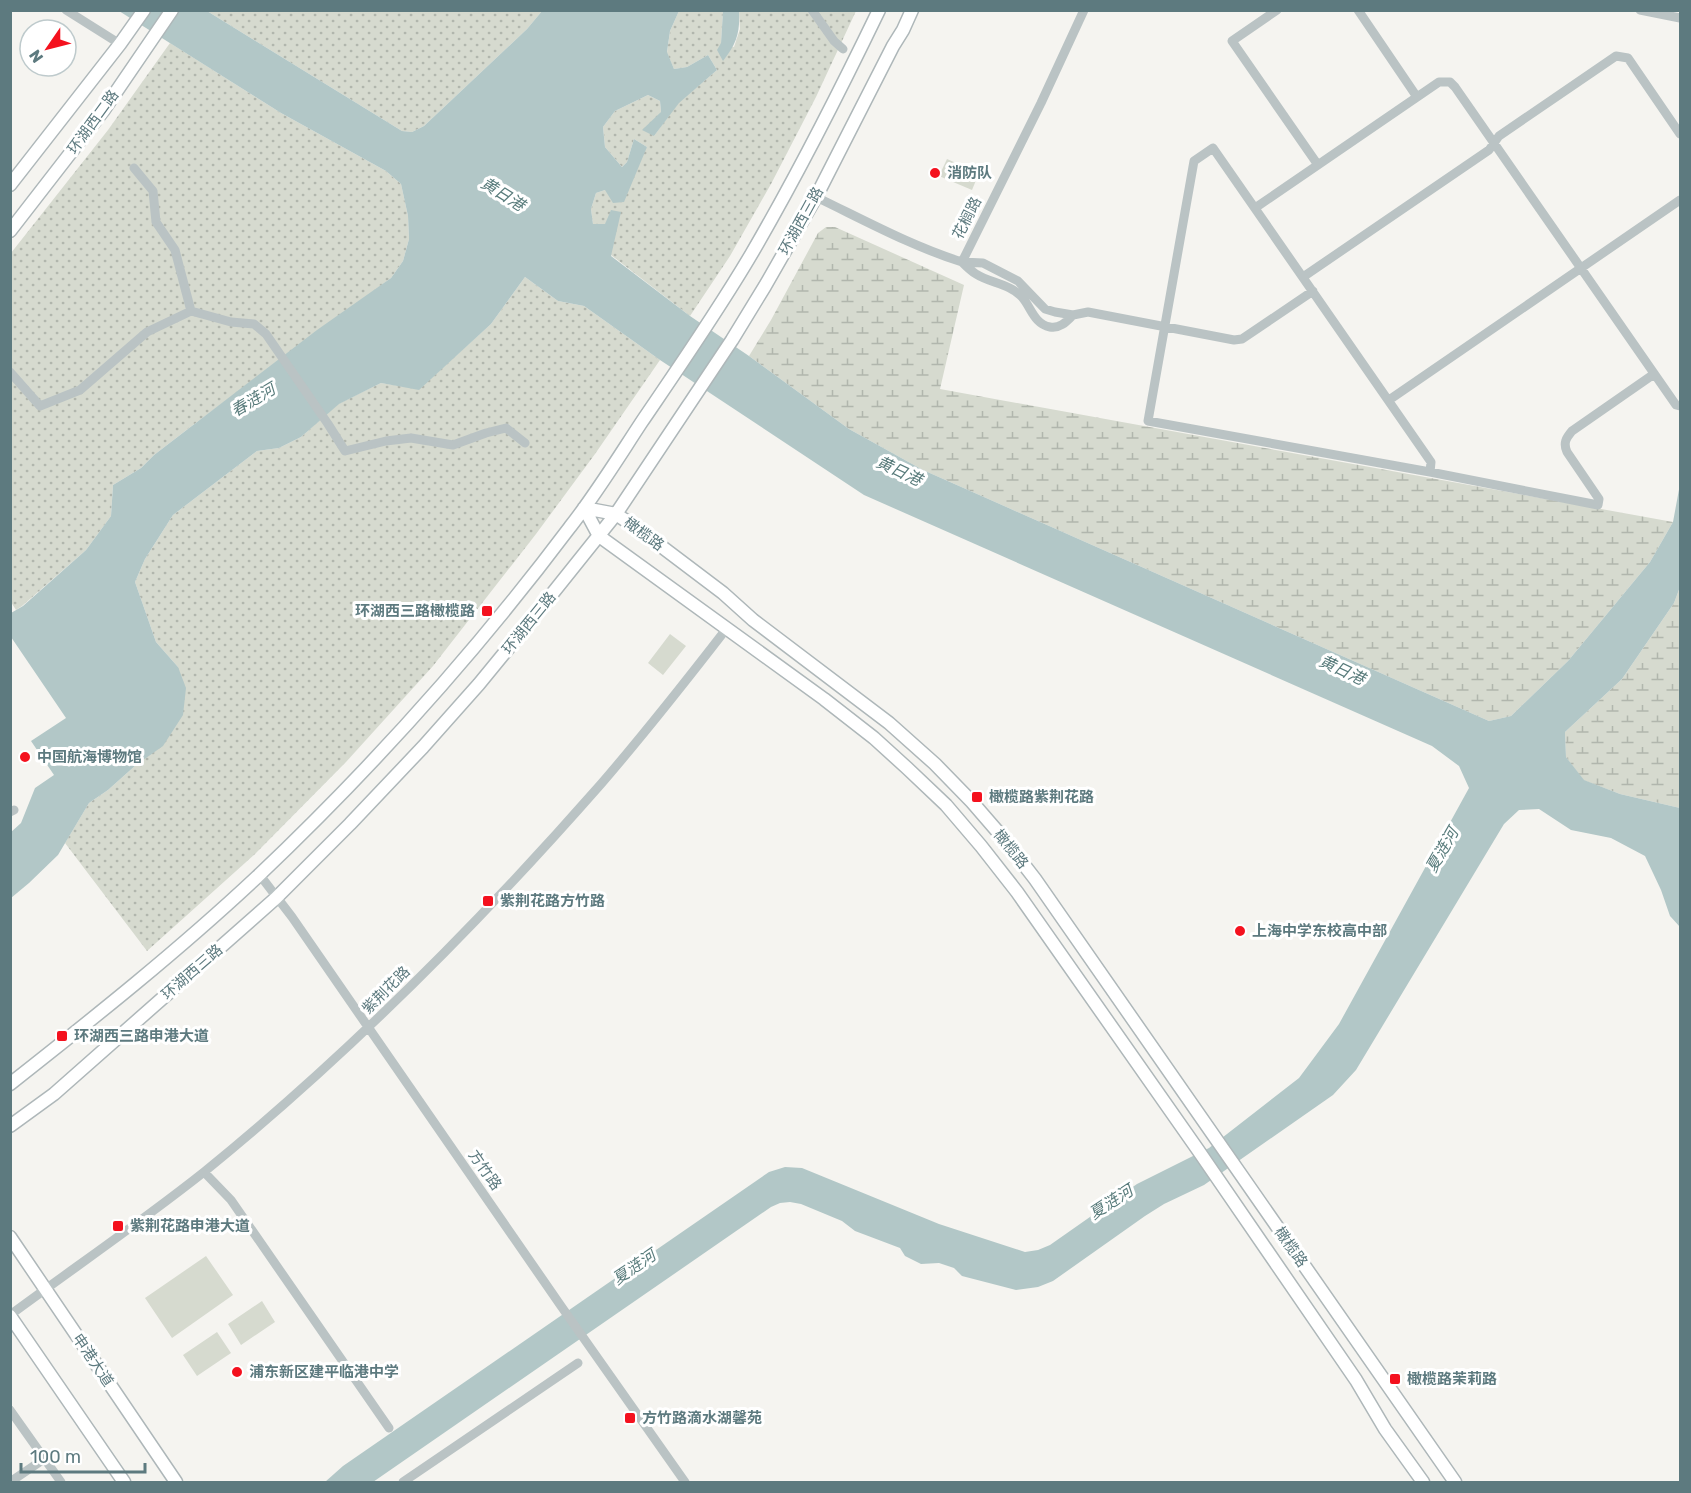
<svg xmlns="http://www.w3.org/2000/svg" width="1691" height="1493" font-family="Rubik,'Noto Sans SC',sans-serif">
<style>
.green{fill:#d6dacf}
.wetland{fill:url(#wetland-marsh)}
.park{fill:url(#park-dots)}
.water{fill:#b2c7c7}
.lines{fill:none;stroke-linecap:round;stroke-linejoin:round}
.major-casing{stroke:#aeb7b9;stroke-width:15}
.minor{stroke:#bac3c4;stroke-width:9}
.major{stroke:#fff;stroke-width:12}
.poi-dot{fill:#f4111e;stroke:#fff;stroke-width:2}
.labels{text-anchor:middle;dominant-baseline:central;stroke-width:6;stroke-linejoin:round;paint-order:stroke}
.street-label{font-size:15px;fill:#5d7a7f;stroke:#fff}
.poi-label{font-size:15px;font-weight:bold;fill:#5d7a7f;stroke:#fff;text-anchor:start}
.water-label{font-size:16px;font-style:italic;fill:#587b7b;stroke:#fff}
</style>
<defs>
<pattern id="wetland-marsh" width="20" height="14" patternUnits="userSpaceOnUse" patternTransform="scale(1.5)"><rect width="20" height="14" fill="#d6dacf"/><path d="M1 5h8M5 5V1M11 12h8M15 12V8" fill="none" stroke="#b1b6ad"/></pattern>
<pattern id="park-dots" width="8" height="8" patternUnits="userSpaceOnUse" patternTransform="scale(1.5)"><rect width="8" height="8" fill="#d6dacf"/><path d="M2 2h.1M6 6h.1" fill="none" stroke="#b1b6ad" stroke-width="1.8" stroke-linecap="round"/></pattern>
</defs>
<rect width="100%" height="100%" fill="#f5f4f0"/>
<path class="green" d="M947 159 979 173 972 190 939 176Z
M670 634 686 646 663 675 648 663Z
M206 1256 233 1295 172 1338 145 1298Z
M262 1301 275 1322 241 1345 228 1324Z
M217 1332 231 1353 197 1376 183 1355Z"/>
<path class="wetland" d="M826 227H835L964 285 940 389 1673 522 1650 562 1568 661 1511 716 1489 721 923 470 849 429 749 356 771 320 818 233Z
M1680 587V808L1620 794 1583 780 1566 757 1565 732 1622 679 1674 603Z"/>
<path class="park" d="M207 11H542L527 29 424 126 412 132 402 131Z
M679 11H723L721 43 734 47 740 29 739 11H856L816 97 771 184 730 256 690 316 611 255 605 224H593L591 209 596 193 605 190 647 147 634 139 627 162 622 167 605 147 603 127 615 111 648 95 660 101 661 112 654 136 678 103 717 70 708 55 687 67 674 69 667 53 670 31Z
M170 43 281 113 386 171 401 184 408 216 409 239 403 261 391 278 193 425 154 455 141 468 113 485 111 516 86 550 22 606 16 610 11 602V253L108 130Z
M525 277 558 301 584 306 660 360 595 454 536 534 433 666 346 762 255 854 147 951 65 843 89 803 108 790 136 765 178 667 156 642 135 582 145 559 173 515 257 451 279 448 301 437 338 404 381 383 419 389 491 324Z"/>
<path class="water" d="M119 11H207L402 131 412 132 424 126 527 29 542 11H679L670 31 667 52 674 69 687 67 708 55 717 70 679 103 654 136 642 130 661 112 660 101 648 95 615 111 603 127 605 147 622 167 627 162 634 139 647 147 624 202 613 203 605 190 596 193 591 209 593 224H605L611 210 621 212 611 256 690 316 749 356 849 429 923 470 1489 721 1511 716 1568 661 1650 562 1673 522 1680 484V587L1674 603 1622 679 1565 732 1566 757 1584 780 1620 794 1680 808V927L1670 916 1661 890 1645 856 1611 838 1571 830 1539 809 1519 810 1504 824 1356 1070 1333 1095 1204 1185 1164 1204 1145 1216 1053 1281 1038 1287 1016 1290 962 1276 954 1268 939 1263 921 1264 905 1256 900 1248 855 1231 842 1221 801 1204 790 1202 780 1203 771 1207 373 1482H325L343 1466 769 1172 785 1167 802 1168 939 1224 1025 1252 1038 1250 1050 1245 1137 1184 1209 1148 1299 1078 1339 1024 1469 788 1459 766 1432 746 864 495 660 360 584 306 558 301 525 277 491 324 419 390 381 383 339 404 301 437 279 448 257 451 173 515 145 559 135 582 156 642 178 667 186 688 183 715 163 746 136 765 108 790 89 803 58 855 29 883 11 898 10 833 21 823 35 788 54 775 31 741 66 718 11 637V613L23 606 86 550 111 516 113 485 141 468 154 455 317 330 391 278 403 261 409 239 408 216 401 184 386 171 281 113Z
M723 11H739C740 33 737 43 723 61L717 50 721 43Z"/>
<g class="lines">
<defs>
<path id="major" d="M10 185 120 44 144 10
M10 231 103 111 172 10
M584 508 616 514 641 531 723 593 753 620 889 723 935 764 972 802 1004 839 1035 879 1455 1482
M584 508 599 536 824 699 874 738 907 768 946 805 981 846 1017 892 1198 1150 1356 1380 1385 1429 1423 1482
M10 1084C95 1017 178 951 257 877 371 769 476 652 570 527 596 494 618 458 641 423 679 367 718 311 752 253 798 174 839 93 879 10
M10 1126 54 1094 276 898 350 824 423 747 479 684 524 629 616 514 732 340 765 286 816 197 893 46 903 30 912 10
M10 1237 176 1482
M10 1316 124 1482"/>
</defs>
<use href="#major" class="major-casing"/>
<path class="minor" d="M66 10 120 44
M812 10 834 41 843 49
M1277 10 1232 41 1318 165
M1358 10 1417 97
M1640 10 1680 18
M134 168 153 191 156 222 175 250 191 311 231 322 254 324 266 334 328 424 345 451 386 441 411 438 453 445 486 433 506 428 525 443
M816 197C864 220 911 246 962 262L1041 103 1084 10
M1255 208 1439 82H1450L1455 87 1676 405 1680 406
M962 262 983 263 1018 281 1045 309 1055 312 1073 315 1088 312 1234 340 1242 339 1313 291
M962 262C966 266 971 271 976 274 990 283 1010 284 1022 297 1031 307 1034 324 1050 327 1060 329 1067 321 1073 315
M1303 277 1489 150 1499 136 1616 56 1628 58 1680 134
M10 372 40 406 80 390 147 332 191 311
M1389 400 1680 200
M1430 472 1431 462 1213 148 1194 161 1148 421 1430 472 1598 505 1599 499 1567 452C1563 443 1566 438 1572 431L1654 374
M10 812 14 810
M259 874 292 917 561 1306 685 1482
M204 1172 231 1200 389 1428
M10 1315C75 1267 141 1222 204 1172 348 1055 479 923 601 784 645 733 686 681 727 628
M10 1410 61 1482
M10 1482 44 1459
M403 1482 578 1363"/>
<use href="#major" class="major"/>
</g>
<g class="poi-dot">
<circle cx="935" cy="173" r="6"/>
<rect x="481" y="605" width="12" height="12" rx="3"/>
<circle cx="25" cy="757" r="6"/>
<rect x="971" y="791" width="12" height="12" rx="3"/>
<rect x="482" y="895" width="12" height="12" rx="3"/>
<circle cx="1240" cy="931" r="6"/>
<rect x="56" y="1030" width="12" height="12" rx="3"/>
<rect x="112" y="1220" width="12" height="12" rx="3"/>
<circle cx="237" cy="1372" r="6"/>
<rect x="1389" y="1373" width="12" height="12" rx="3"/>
<rect x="624" y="1412" width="12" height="12" rx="3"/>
</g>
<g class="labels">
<g class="street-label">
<text transform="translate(93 122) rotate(-54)">环湖西二路</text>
<text transform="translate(967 218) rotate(-63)">花榈路</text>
<text transform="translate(801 221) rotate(-61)">环湖西三路</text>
<text transform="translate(644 534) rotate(36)">橄榄路</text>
<text transform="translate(529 623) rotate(-51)">环湖西三路</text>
<text transform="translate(1011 849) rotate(51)">橄榄路</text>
<text transform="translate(192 972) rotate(-41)">环湖西三路</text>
<text transform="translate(386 990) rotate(-45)">紫荆花路</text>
<text transform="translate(485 1170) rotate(55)">方竹路</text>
<text transform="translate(1291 1247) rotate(55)">橄榄路</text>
<text transform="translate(93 1360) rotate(56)">申港大道</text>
</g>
<g class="poi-label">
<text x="947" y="173">消防队</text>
<text x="475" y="611" text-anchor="end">环湖西三路橄榄路</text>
<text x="37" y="757">中国航海博物馆</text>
<text x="989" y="797">橄榄路紫荆花路</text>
<text x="500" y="901">紫荆花路方竹路</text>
<text x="1252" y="931">上海中学东校高中部</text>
<text x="74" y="1036">环湖西三路申港大道</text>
<text x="130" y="1226">紫荆花路申港大道</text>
<text x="249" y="1372">浦东新区建平临港中学</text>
<text x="1407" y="1379">橄榄路茉莉路</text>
<text x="642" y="1418">方竹路滴水湖馨苑</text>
</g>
<g class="water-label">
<text transform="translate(503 194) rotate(32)">黄日港</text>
<text transform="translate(253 400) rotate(-31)">春涟河</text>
<text transform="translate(899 471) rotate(25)">黄日港</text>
<text transform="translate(1342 670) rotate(25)">黄日港</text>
<text transform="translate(1442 850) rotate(-60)">夏涟河</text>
<text transform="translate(1111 1202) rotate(-33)">夏涟河</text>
<text transform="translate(634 1267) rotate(-34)">夏涟河</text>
</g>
</g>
<rect width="1691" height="1493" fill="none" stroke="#5d7a7f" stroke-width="24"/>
<g transform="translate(48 48) rotate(235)"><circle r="28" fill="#ffffff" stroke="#becacc" stroke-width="1.5"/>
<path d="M0-4.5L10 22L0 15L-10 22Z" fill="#f4111e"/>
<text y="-9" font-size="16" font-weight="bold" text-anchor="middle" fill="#5d7a7f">N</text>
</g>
<path d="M21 1463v9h124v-9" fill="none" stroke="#5d7a7f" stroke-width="3"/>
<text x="30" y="1463" font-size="18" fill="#5d7a7f" stroke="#ffffff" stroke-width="4.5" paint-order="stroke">100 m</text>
</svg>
